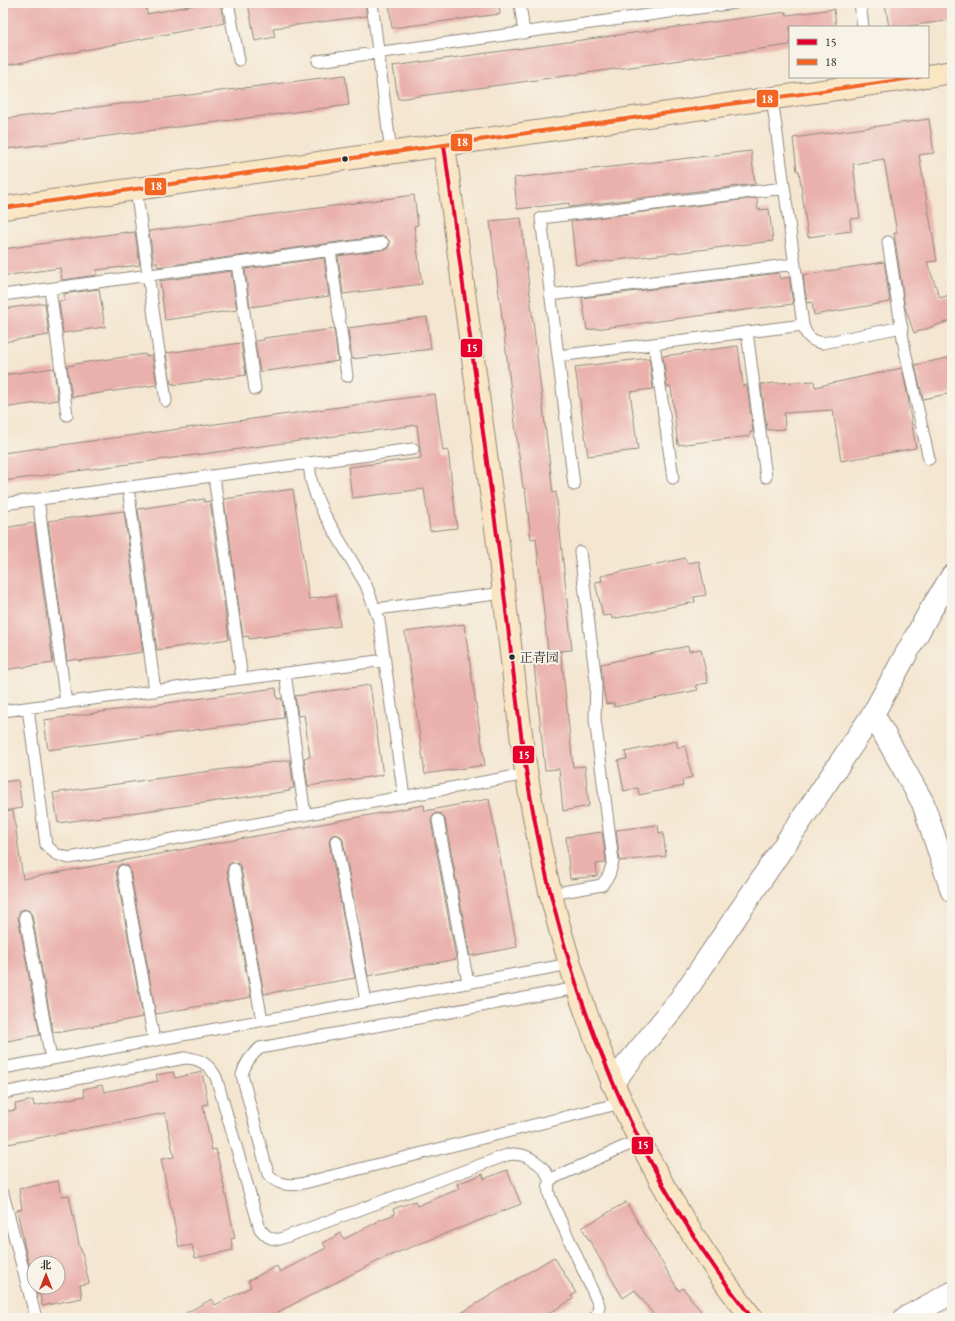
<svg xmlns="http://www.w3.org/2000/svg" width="955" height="1321" font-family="'EB Garamond','Noto Serif SC',serif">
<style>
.building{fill:#eab0ac}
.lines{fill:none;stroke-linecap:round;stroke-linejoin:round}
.lane-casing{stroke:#90887e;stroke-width:13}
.street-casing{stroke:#90887e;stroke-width:24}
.secondary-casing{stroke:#90887e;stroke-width:24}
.lane{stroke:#fff;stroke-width:11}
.street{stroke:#fff;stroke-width:22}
.secondary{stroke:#fbe6c3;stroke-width:22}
.bus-1-casing{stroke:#f7f3e8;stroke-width:7}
.bus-2-casing{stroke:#f7f3e8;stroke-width:7}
.bus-1{stroke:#e4002b;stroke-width:4}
.bus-2{stroke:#f26522;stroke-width:4}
.bus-dot{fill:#2b2b2b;stroke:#f7f3e8;stroke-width:1.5}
.labels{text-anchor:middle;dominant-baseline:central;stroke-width:4;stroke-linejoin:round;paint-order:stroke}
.bus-label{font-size:13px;fill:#2b2b2b;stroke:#f7f3e8;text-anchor:start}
.line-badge{stroke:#f7f3e8;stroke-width:1.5}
.badge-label{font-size:11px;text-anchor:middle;font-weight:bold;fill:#fff}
</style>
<rect width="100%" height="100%" fill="#f7f3e8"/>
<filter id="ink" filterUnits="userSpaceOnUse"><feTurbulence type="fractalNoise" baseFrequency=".025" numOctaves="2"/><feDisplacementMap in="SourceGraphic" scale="8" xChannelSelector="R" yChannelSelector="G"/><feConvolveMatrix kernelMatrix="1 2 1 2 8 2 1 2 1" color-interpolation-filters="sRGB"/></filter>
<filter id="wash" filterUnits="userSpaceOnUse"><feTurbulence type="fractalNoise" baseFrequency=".012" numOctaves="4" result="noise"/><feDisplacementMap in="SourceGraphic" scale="16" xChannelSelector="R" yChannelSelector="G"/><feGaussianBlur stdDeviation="0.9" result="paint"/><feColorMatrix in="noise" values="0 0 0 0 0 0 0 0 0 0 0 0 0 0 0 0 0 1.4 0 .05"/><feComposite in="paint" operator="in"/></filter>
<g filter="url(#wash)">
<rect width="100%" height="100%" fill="#f4e6d0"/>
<g id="blocks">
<path class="building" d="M3 3H146L147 14 205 3H220L224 23 3 66Z
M248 3H365L367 16 273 28 275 37 255 41Z
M389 3H499L500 14 392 28Z
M885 3H952V20L901 27H889Z
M834 9 836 27H790V45L398 99 393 66 786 12 787 15Z
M345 75 349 105 7 149 3 119Z
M929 119 934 153 919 155 937 261 927 262 940 298 952 294V320L914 333 905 308 894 233H897L884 159 853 164 860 218 850 219 851 231 808 237 799 171H797L793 138Z
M751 151 755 184 569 207V203L517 209 514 178Z
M414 195 418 225 414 226 422 284 343 294 338 256 387 249 389 246 390 242 386 237 382 236 158 267 157 262 154 263 149 231Z
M757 198 758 210 769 209 773 241 576 265 571 221Z
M521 218 553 493 556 492 572 650 548 652 536 538 531 539 525 488H523L490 221Z
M127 232V233L135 232 140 265 97 270V275L62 280 60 268 3 276V249Z
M324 258 329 296 250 307 245 269Z
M884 262 890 302 814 315 812 302 807 303 803 275Z
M231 271 237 310 165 320 160 281Z
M779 273 780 279 789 277 793 304 587 330 582 298Z
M99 289 105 327 63 333 59 301 65 300 64 294Z
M45 303 49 335 3 342V309Z
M427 317 431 349 352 359 348 328Z
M334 329 338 361 260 372 255 341 264 340V338Z
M241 343 246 375 174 385V383L171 384 166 353Z
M738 346 743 386 747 385 753 432H750V436L678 445 671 387H667L663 356Z
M145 354 146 356 152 355 157 385 72 397 67 366 74 365V364Z
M952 357V393L923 399 915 365Z
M649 358 653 389 630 392 638 450 588 456 575 367Z
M54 368 58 400 3 408V375Z
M902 368 909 402H908L916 448 841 461 833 410 784 413 785 429 767 430 761 384 814 381 815 387Z
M435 394 443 451 448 450 457 528 430 531 424 489 352 498 348 467 421 458 417 425 3 481V453Z
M293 489 309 599 336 595 340 626 249 639V636L243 637 224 499Z
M204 499V502L210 501 229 639 157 650 138 509Z
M124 511 143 652 78 661V659L67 661 48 521Z
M34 523 53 663 3 670V528Z
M685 558 687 563 699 561 706 595 694 597 695 602 612 619 611 615 603 616 595 582 602 581 601 576Z
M464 624 485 765 425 774 405 632Z
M688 646 689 651 701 649 708 683 696 685 698 690 614 707V703L606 704 603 687 601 664Z
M561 651 573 767 585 766 589 806 563 811 559 769 545 770 533 654Z
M370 685 383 775 308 786 304 758 310 757 307 735 304 715 298 716 295 696Z
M276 688 277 699 282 698 284 718 48 750 44 720Z
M676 741 678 748 685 746 692 777 682 780 683 786 639 795 638 788 624 791 618 760 627 759 625 752Z
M290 760 294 788 289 789 290 791 58 823 53 793Z
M18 780 22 808 3 811V782Z
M489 799 517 947 470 956 445 819 441 814 436 813 432 817 431 821 456 959 368 976 343 840 341 836 335 834 331 836 329 842 355 978 264 994 241 868 239 864 233 862 229 864 227 870 251 997 156 1014 130 870 128 866 122 864 118 866 116 872 143 1017 61 1032V1031L53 1032 32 915 30 911 24 909 20 911 18 917 40 1035 7 1041 6 1036 3 1037V812L13 811 23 879 424 805 425 811Z
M658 825 659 833 663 832 666 856 620 861 616 830Z
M602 832 606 860 605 863 596 864 597 876 570 879 566 837Z
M173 1072 175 1078 202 1072 208 1104 203 1105 212 1150 216 1149 235 1238 231 1239 233 1250 195 1258 192 1245 179 1247 161 1159 174 1157 165 1113 3 1145V1112L16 1110 15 1104 33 1100 34 1106 85 1096 83 1089 102 1085 104 1092 158 1081 156 1075Z
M507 1170 521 1204 386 1257 266 1318H177L212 1299 215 1305 251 1287 248 1281 277 1266 280 1272 326 1248 323 1243 341 1233 344 1239 377 1222V1221L395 1214 393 1209 415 1201 417 1206 459 1189 457 1184 483 1174 484 1179Z
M58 1181 61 1196 69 1195 80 1249H81L89 1283 80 1285 82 1298 42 1306 40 1294 37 1295 35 1287H58V1263H34V1283L26 1253 17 1210 22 1209 19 1189Z
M626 1202 679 1291 683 1288 706 1318H656L635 1290 623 1298 582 1228Z
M554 1257 576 1293 571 1296 573 1299 541 1318H453Z"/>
</g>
</g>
<g filter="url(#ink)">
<use href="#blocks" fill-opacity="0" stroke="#90887e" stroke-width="1"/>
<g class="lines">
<defs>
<path id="lane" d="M228 3 239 60
M372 3 391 153
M520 3 524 33
M860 3 863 27
M318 61 735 3
M136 189 166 401
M888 242 905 351 929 459
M330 250 347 376
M237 263 255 389
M50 289 67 415
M3 295 383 243
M550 295 795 264
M803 325C806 336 811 341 823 343L902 327
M747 332 766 477
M654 344 673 478
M558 356 803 325 772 98
M309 463 311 480 316 496 323 512 366 585 379 620 404 797
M214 476 242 679
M574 485 541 218 784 188
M128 487 155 691
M38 499 66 703
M3 504 413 449
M376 609 504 593
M285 673 305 815
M28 708 46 845 56 854 69 858 527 774
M3 711 385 660
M438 820 468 983
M336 841 366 1001
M234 869 262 1020
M123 871 154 1040
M551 894 602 885 609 875 613 861 595 719 596 681 580 552
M25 916 51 1059
M577 988 260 1048C251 1055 245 1063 242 1075L268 1174C277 1184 286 1186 300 1184L621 1103
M3 1068 570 964
M3 1093 185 1058C199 1058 209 1064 216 1077L260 1229C266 1236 270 1240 280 1239L507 1155C523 1151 545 1163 549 1180 549 1184 548 1189 549 1193 549 1196 551 1199 552 1202L599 1305 597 1316 594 1318
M549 1180 639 1140
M3 1194 36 1318"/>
<path id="street" d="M873 714 923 803 952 891
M612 1083 679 1001 873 714 930 611 952 576
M905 1318 952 1293"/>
<path id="secondary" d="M928 76 952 72
M444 145C462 278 481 411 498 543 507 617 515 691 525 764 556 966 624 1157 752 1318
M3 208 920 77"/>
</defs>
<use href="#lane" class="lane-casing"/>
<use href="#street" class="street-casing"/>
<use href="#secondary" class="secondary-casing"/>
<use href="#lane" class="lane"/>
<use href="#street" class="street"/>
<use href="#secondary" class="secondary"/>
<defs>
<path id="bus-1" d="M444 145C462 278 481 411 498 543 507 617 515 691 525 764 556 966 624 1157 752 1318"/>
<path id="bus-2" d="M3 208 920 77"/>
</defs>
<use href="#bus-1" class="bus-1-casing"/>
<use href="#bus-2" class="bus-2-casing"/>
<use href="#bus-1" class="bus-1"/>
<use href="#bus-2" class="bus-2"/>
</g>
</g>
<g class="bus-dot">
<circle cx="345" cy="159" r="3.5"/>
<circle cx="512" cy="657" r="3.5"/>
</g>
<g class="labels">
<g class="bus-label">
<text x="520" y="657">正青园</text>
</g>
</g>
<g class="line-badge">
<rect x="756" y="89" width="23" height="19" rx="4" fill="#f26522"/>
<rect x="450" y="133" width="23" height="19" rx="4" fill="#f26522"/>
<rect x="144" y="177" width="23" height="19" rx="4" fill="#f26522"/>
<rect x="460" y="338" width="23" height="20" rx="4" fill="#e4002b"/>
<rect x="512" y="745" width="23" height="19" rx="4" fill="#e4002b"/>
<rect x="631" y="1136" width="23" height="19" rx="4" fill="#e4002b"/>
</g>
<g class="badge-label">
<text x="767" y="103">18</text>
<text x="462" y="146">18</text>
<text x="156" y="190">18</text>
<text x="472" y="352">15</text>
<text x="524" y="759">15</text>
<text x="643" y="1149">15</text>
</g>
<rect width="955" height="1321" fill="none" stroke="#f7f3e8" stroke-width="16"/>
<rect x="789" y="26" width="140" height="52" fill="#f7f3e8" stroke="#a5a39c"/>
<rect x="797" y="39" width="20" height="6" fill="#e4002b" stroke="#a5a39c"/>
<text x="825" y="46" font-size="12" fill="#2b2b2b">15</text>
<rect x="797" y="59" width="20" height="6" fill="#f26522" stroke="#a5a39c"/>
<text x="825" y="66" font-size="12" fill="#2b2b2b">18</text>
<g transform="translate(46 1275)"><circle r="19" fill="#f7f3e8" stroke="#a5a39c"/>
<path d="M0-3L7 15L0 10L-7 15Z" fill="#c8321e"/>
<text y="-6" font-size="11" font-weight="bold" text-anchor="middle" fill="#2b2b2b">北</text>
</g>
</svg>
